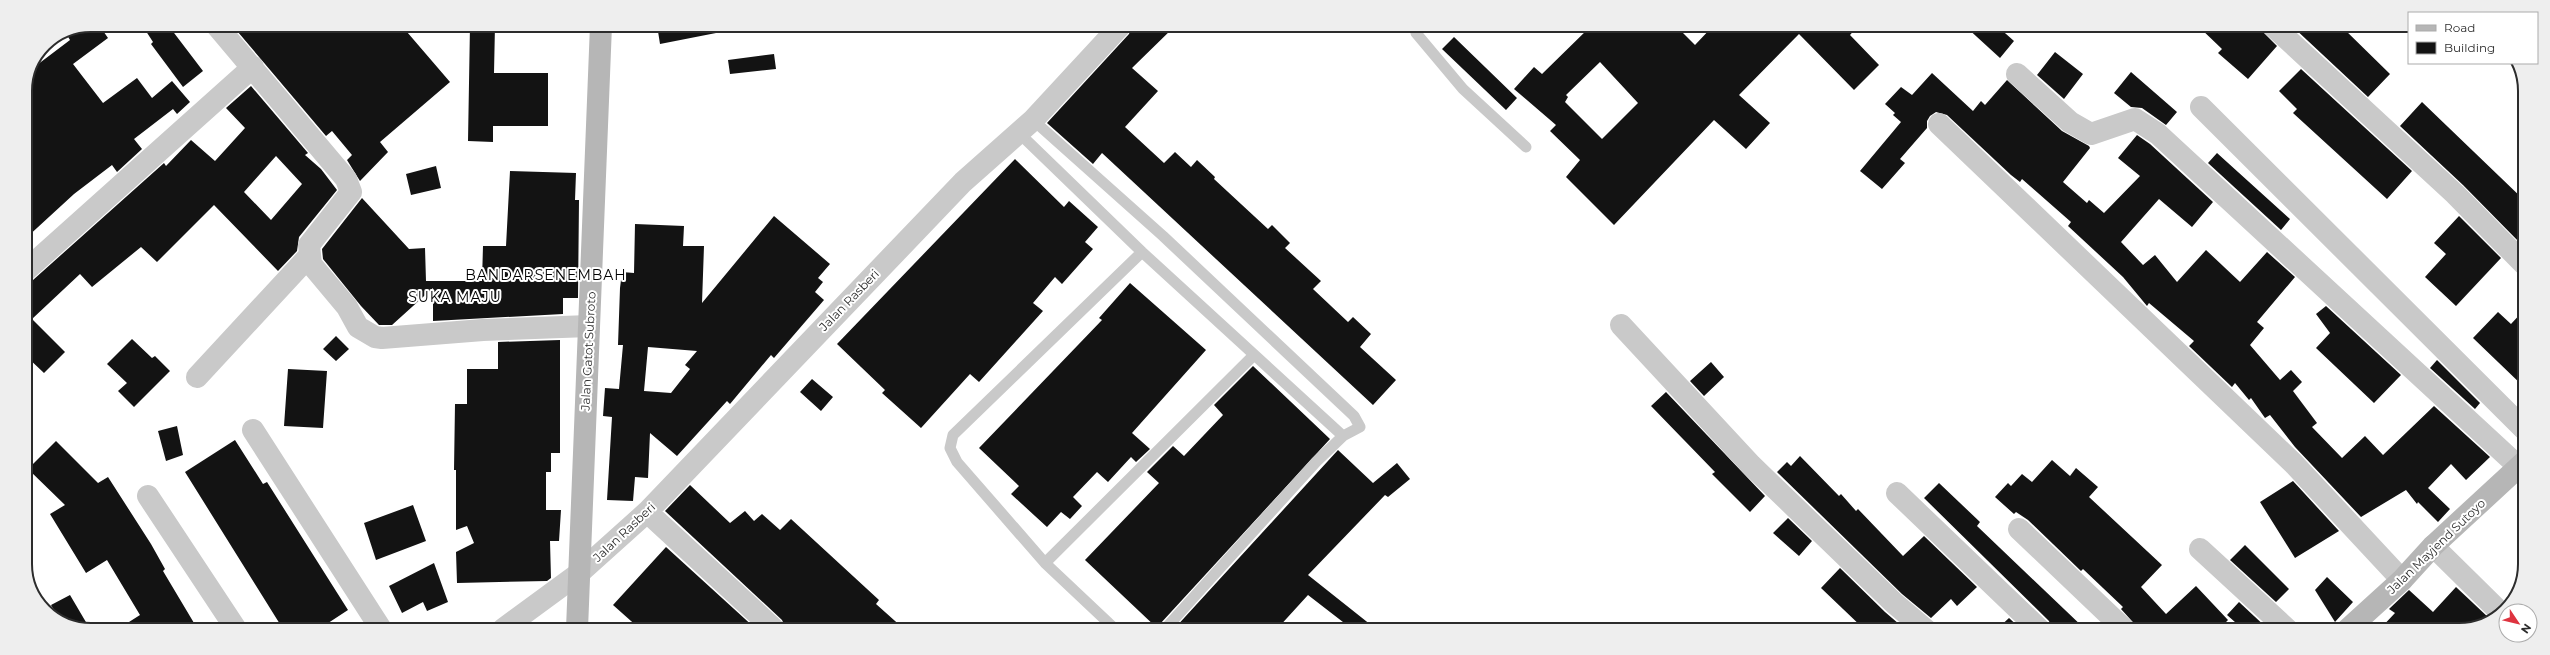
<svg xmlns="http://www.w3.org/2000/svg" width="2550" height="655" font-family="Montserrat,sans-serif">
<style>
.building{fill:#131313;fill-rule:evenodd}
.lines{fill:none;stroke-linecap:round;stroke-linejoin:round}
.lane{stroke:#c9c9c9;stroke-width:11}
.street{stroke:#c9c9c9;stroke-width:22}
.secondary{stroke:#b6b6b6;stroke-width:22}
.labels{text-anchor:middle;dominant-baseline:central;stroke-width:4;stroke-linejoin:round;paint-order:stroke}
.street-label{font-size:12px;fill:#2c2c2c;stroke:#fff}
.quarter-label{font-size:14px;letter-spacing:1px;fill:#000;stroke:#fff}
.rim{fill:none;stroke:#2c2c2c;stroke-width:2}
</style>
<rect width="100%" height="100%" fill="#fff"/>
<path class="building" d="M91 25H99L108 38 73 64 103 103 137 78 152 98 172 81 190 102 177 114 173 109 134 139 142 149 117 172 112 165 74 194 25 239V91L29 71 70 40 67 35Z
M142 25H168L203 71 183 87 151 44 153 42Z
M232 25H401L450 82 380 142 388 152 360 181 347 160 352 155 332 131 326 136Z
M470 25H495L494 73H548V126H493V142L468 141Z
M657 25H715L716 33 660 44Z
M1132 26H1175L1132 68 1158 91 1125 127 1164 163 1175 152 1191 167 1197 160 1215 177 1214 179 1268 229 1272 225 1290 243 1285 248 1321 281 1313 289 1348 322 1353 317 1371 334 1360 347 1396 380 1373 405 1102 153 1093 164 1047 123 1129 34Z
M1591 26H1676L1695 45 1713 26H1858L1850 35 1879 65 1854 90 1799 34 1739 95 1770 123 1746 149 1714 120 1614 225 1566 177 1580 160 1550 131 1556 125 1514 89 1534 67 1542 74ZM1600 62 1638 103 1602 139 1565 102 1568 97 1566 95Z
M1965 26H1997L2014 41 2000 58Z
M2198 26H2257L2277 46 2248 79 2218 53 2222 49Z
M2292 26H2341L2390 74 2368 97Z
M1454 37 1517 98 1506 110 1442 49Z
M2055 52 2083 74 2064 99 2037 75Z
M774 54 776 69 730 74 728 60Z
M2301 69 2412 171 2387 199 2293 113 2297 109 2279 91Z
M2131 72 2177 112 2166 125 2142 108 2131 107 2114 93Z
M1932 73 1973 111 1981 101 1985 105 2007 80 2062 131 2089 146 2090 148 2063 182 2087 203 2089 200 2104 213 2140 176 2118 158 2137 135 2150 144 2213 202 2192 227 2159 199 2121 242 2143 265 2155 255 2177 282 2206 250 2240 282 2267 252 2295 277 2257 322 2264 328 2250 345 2280 380 2291 370 2302 382 2293 391 2317 423 2312 427 2342 458 2365 436 2383 455 2434 406 2490 457 2466 480 2451 464 2428 488 2450 509 2438 522 2418 502 2417 504 2406 490 2361 517 2295 447 2270 415 2265 418 2251 398 2249 400 2235 383 2232 387 2189 346 2194 341 2149 303 2147 306 2123 277 2068 226 2071 222 2022 179 2020 182 2011 175 1947 115 1936 112 1930 116 1927 121V128L1900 159 1905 163 1882 189 1860 171 1901 122 1893 115 1895 113 1885 104 1901 87 1912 95Z
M251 86 308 153 305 155 321 169 337 190 299 237 297 251 278 271 214 205 157 262 141 247 92 287 80 274 32 319 65 352 44 373 25 355V284L33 280 164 163 166 166 191 140 215 161 245 128 226 108ZM276 156 302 184 271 220 244 192Z
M2422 102 2525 201 2524 247 2463 185 2400 126Z
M2217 153 2290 219 2281 230 2208 163Z
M1015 159 1064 207 1069 201 1098 227 1085 242 1093 249 1062 284 1055 277 1033 303 1043 311 979 382 970 374 921 428 882 393 885 390 837 344Z
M436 166 441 188 411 195 406 174Z
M510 171 576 173 575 200H579L578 298H563V314L433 321V288L392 325H379L361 306 323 259 322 249 362 198 409 249 425 248 426 281H482L483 246H506Z
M774 216 830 264 818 278 823 282 815 292 824 300 774 358 771 355 730 404 727 401 677 456 650 433 648 478 635 477 633 501 607 500 612 417 603 416 605 388 619 389 623 345H618L620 288 622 272 634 273 635 224 684 226 683 246H704L702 303ZM648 347 697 351 685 365 690 369 671 393 644 391Z
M2459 216 2501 258 2456 306 2425 277 2446 254 2434 243Z
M1130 283 1206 350 1132 433 1150 449 1136 462 1131 457 1108 482 1097 472 1073 497 1082 506 1070 519 1061 512 1047 527 1011 494 1019 486 979 448 1102 320 1099 318Z
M2326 306 2401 375 2374 403 2316 348 2330 333 2316 314Z
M2524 310V387L2473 338 2498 312 2511 324Z
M336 336 349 349 336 361 323 349Z
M132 339 152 358 155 356 170 371 134 407 118 391 127 383 107 364Z
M560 340V453H551V472H546V510H561L559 541H550L551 578 547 581 457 583 456 552 474 543 467 526 456 530V470H454L455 404H467V369H498V342Z
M2437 360 2480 403 2475 409 2430 368Z
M1711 362 1724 377 1704 396 1690 381Z
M1253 366 1330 439 1160 624 1158 629 1085 560 1159 483 1147 472 1173 446 1184 456 1223 415 1214 405Z
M288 369 327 371 323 428 284 426Z
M812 379 833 397 821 411 800 392Z
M1666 392 1765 496 1750 512 1712 474 1715 472 1651 406Z
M177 426 183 455 166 461 158 431Z
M235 440 263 484 267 482 348 610 319 629H283L185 472Z
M56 441 98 483 108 477 151 544 165 569 163 571 194 623 184 629H118L140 615 107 560 86 573 50 514 65 505 28 469Z
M1338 450 1373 483 1397 463 1410 479 1388 497 1385 495 1308 575 1376 629H1352L1308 595 1277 629H1174Z
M1800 456 1839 496 1841 494 1856 511 1858 509 1903 556 1924 536 1977 587 1957 606 1951 599 1931 618 1902 594 1777 472 1787 462 1791 466Z
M2052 460 2070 476 2076 468 2098 487 2089 497 2162 565 2141 587 2166 614 2196 586 2228 620 2218 630H2140L2121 609 2123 607 2083 569 2081 571 2028 520 2016 512 2014 514 1995 497 2008 483 2011 486 2022 474 2032 482Z
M2293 481 2339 531 2295 558 2260 502Z
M1939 483 1980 522 1977 526 2086 630H2052L2049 621 1924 498Z
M690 485 730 523 745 511 754 521 762 514 780 530 791 519 879 600 876 604 904 629H786L782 620 665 511Z
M413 505 426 541 376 560 364 523Z
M1788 518 1812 541 1799 556 1773 533Z
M2245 545 2289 589 2276 602 2230 560Z
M666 547 756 629H640L613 605Z
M434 563 448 602 427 611 423 602 402 613 389 586Z
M1840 568 1885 612 1906 630H1865L1821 588Z
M2327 577 2353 602 2335 622 2315 590Z
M2456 587 2490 619 2459 630H2379L2395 613 2389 609 2409 590 2433 612Z
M70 595 90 629H78L59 618 51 605Z
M2239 602 2269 630H2244L2227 615Z
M2009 618 2022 630H1996Z"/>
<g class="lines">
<path class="lane" d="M1415 26 1416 33 1463 89 1526 147
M1033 120 1163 236 1354 416 1360 427 1343 436 1316 462 1165 629
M1020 134 1142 252 1343 436
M1045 563 1253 356
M1115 629 1045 563 957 462 950 448 953 435 1142 252"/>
<path class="street" d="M216 25 346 179 351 192 309 245 311 264 347 307 358 327 375 337 382 338 483 330 589 326
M2273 26 2455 194 2524 264
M2017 74 2070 122 2091 134 2135 119 2158 134 2519 467
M2201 107 2524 429
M1939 124 2293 463 2402 580
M25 271 253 67
M1621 325 1751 465 1894 603 1926 630
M197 377 310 255
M253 430 381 629
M1897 493 2040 630
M148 496 236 629
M647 512 774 629
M2019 529 2125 630
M2433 546 2501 613
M2200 549 2288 630
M503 629 578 574 647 512 963 182 1033 120 1120 26"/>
<path class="secondary" d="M577 629 601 25
M2347 630 2402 580 2433 546 2524 462"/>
</g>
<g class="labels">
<g class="street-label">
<text transform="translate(849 300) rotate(-46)">Jalan Rasberi</text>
<text transform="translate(588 351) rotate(-87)">Jalan Gatot Subroto</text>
<text transform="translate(624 532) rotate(-43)">Jalan Rasberi</text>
<text transform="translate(2436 546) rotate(-44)">Jalan Mayjend Sutoyo</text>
</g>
<g class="quarter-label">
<text x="546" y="275">BANDARSENEMBAH</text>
<text x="455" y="297">SUKA MAJU</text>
</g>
</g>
<path d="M0 0H2550V655H0ZM91 32H2459A59 59 0 0 1 2518 91V564A59 59 0 0 1 2459 623H91A59 59 0 0 1 32 564V91A59 59 0 0 1 91 32Z" fill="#eee" fill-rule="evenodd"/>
<path class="rim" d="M91 32H2459A59 59 0 0 1 2518 91V564A59 59 0 0 1 2459 623H91A59 59 0 0 1 32 564V91A59 59 0 0 1 91 32Z"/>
<rect x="2408" y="12" width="130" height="52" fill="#ffffff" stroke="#ababab"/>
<rect x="2416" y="25" width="20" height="6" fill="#b6b6b6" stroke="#ababab"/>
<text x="2444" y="32" font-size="12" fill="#2c2c2c">Road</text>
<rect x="2416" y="42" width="20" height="12" fill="#131313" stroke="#ababab"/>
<text x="2444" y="52" font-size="12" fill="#2c2c2c">Building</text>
<g transform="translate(2518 623) rotate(125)"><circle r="19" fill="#ffffff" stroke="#ababab"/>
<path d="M0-3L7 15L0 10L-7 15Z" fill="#de333f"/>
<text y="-6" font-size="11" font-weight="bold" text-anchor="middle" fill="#2c2c2c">N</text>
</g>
</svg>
